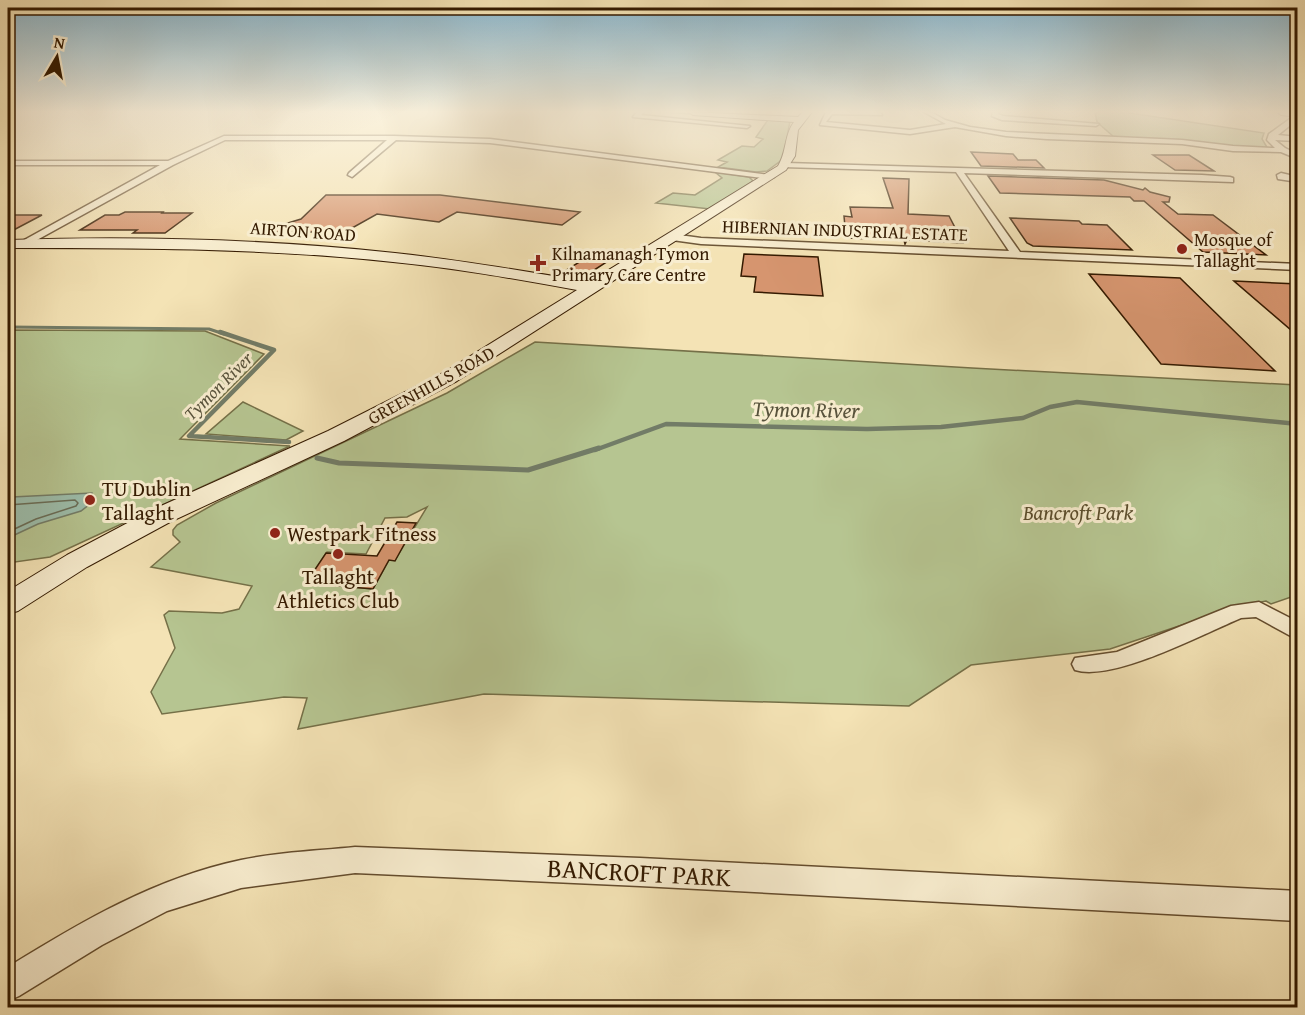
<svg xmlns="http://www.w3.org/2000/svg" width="1305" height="1015" font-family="'Gentium Book Plus',serif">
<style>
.green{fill:#b6c591;stroke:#757048;stroke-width:1.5;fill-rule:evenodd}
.water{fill:#9cbeac;stroke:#727c67;stroke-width:1.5}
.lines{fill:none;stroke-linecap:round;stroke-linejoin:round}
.shore{stroke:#686c56;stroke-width:1.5}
.stream-far2{stroke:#727c67;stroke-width:3}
.stream-far1{stroke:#727c67;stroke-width:4.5}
.stream{stroke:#727c67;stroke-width:5}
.building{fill:#d6956f;stroke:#341a00;stroke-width:1.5}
.street-casing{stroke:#644c2d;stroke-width:3}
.secondary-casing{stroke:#341a00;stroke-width:2}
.street{fill:#f8edcf;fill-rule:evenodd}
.secondary{fill:#f8edcf;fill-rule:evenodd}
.poi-dot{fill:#8f2418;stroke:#f8edcf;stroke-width:2}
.labels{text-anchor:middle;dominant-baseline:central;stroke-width:6;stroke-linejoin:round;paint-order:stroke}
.far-street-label{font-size:18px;fill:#341a00;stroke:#f8edcf}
.far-poi-label{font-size:18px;fill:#341a00;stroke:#f8edcf;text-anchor:start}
.far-water-label{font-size:18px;font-style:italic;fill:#58533c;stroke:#f8edcf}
.poi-label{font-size:21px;fill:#341a00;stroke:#f8edcf;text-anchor:start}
.park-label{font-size:21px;font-style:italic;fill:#5b4d2c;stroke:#f8edcf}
.water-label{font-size:22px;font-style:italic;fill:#58533c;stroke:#f8edcf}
.near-street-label{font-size:26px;fill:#341a00;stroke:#f8edcf}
</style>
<rect width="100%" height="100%" fill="#f4e3b5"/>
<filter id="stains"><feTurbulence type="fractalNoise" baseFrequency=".00333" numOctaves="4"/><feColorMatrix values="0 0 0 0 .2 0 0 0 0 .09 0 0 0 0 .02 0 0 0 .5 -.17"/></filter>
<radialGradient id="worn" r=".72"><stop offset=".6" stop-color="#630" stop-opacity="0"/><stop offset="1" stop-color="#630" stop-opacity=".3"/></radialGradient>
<path class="green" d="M665 112 790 121 783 159 767 171 756 172 718 167 727 162 718 160 742 146 754 147 763 139 756 137 768 120Z
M1095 112H1123L1264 133 1262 139 1268 149 1114 137 1097 122Z
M715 172 749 177 753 181 710 209 656 203 673 193 695 195 722 178Z
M8 330 205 331 264 354 180 439 290 446 50 557 8 563Z
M535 342 972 368 1297 385V595L1271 604 1266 601 1236 607 1110 649 971 665 909 706 484 694 298 729 307 698 284 697 162 714 151 692 175 648 164 615 169 611 222 613 239 609 252 586 151 567 180 542 173 535V530L177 525 216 503 447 393ZM427 507 395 560H389L373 589 306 583 327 552 366 554 385 518 407 517Z
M243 402 303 431 286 440 206 434Z"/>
<path class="water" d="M92 493 94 501 81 511 38 524 8 538V500L12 497Z"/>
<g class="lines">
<path class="shore" d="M8 505 75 500 78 503 76 506 36 519 8 532"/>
<path class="stream-far2" d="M8 327 209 329 224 334"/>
<path class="stream-far1" d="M220 332 274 350 189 436 289 442
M595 450 666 424 867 429 941 427 1023 418 1050 407 1077 402 1298 424"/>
<path class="stream" d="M317 458 339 463 528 470 599 448"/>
</g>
<path class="building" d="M971 152 1013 154 1018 160H1036L1044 168 981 166Z
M1153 155H1189L1214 171 1175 170Z
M988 176 1104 180 1143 190 1145 188 1150 192 1170 197 1169 202H1163L1178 214 1213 215 1266 255 1203 252 1144 201H1134L1130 197 1000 193Z
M883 178 909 179 908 214 949 216 963 243 907 240 905 244 904 240 846 238 844 216 852 217 850 207 893 208Z
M326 195H440L580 212 562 225 457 212 439 222 377 214 345 232H268V229L301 219Z
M125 212H163L162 213H192L165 233H133L137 230H80L105 215H119Z
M8 215H42L8 233Z
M1010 218 1079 221 1082 224 1107 225 1132 250 1033 246 1027 243Z
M599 250 619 254 585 276 563 272Z
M744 254 818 257 823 296 754 292 756 277 741 276Z
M1089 274 1180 278 1275 371 1161 364Z
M1234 281 1298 284V336Z
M397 522 416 523 395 561 389 560 373 589 306 583 326 553 377 556Z"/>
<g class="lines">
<defs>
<path id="street" d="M637 112H644L641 115 750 126 747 128 633 117Z
M826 112H880L882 115 832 114 826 122 910 130 946 124 924 112H931L945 120 970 127 1006 132 1182 140 1233 146 1272 148H1275L1267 140 1269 134 1298 113V119L1278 135 1298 137V141L1275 140 1285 148 1298 154V159L1281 152 1233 151 1182 144 1047 139 1006 136 955 127 910 134 820 125Z
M993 112H999L998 114 1003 116 1099 124 1096 126 1002 120 992 116Z
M224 136H394L490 139 770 175 774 177 770 179 490 143 396 140 352 177 348 175 349 173 387 140H225L173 165 26 246 17 244 160 165H14V161H168Z
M786 163 1202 175 1230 177 1233 178V182L964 173 1020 252 1298 264V270L701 244 672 240 667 237 672 234 701 238 1009 251 956 172 783 167 782 165Z
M1281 173 1298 177V182L1278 179 1277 175Z
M1259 602 1298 622V640L1256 617 1241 618C1203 634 1113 682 1075 670L1072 664 1075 658 1117 652 1231 606Z
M355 847 640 858 1298 891V921L640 886 355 873 241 888 167 911 102 945 19 996 8 1001V967C81 922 155 878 241 860 278 852 317 851 355 847Z"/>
<path id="secondary" d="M689 112 798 117 803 112H812L798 130 795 156 786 170 457 381 344 441 170 522 87 567 18 611 8 614V591L67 555 152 510 328 431 443 373 577 290C516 279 455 268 393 262 265 248 136 248 8 248V240C136 236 267 239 395 253 460 260 525 271 589 282L778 166C787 152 784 135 794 122L693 115Z
M1277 112H1298V117L1281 115Z"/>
</defs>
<use href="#street" class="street-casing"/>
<use href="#secondary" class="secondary-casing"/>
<use href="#street" class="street"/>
<use href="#secondary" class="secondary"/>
</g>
<linearGradient id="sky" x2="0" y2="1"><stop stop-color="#89b8d0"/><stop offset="0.44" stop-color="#faf2de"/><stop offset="1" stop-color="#faf2de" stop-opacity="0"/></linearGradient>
<rect width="1305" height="254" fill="url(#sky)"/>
<g class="poi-dot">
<circle cx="1182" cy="249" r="6"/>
<path d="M535 254h6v6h6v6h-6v6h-6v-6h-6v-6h6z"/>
<circle cx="90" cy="500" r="6"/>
<circle cx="275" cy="533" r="6"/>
<circle cx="338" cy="554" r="6"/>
</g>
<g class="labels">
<g class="far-street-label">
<text transform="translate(845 230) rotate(2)">HIBERNIAN INDUSTRIAL ESTATE</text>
<text transform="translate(303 231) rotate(4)">AIRTON ROAD</text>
<text transform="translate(431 385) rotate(-29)">GREENHILLS ROAD</text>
</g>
<g class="far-poi-label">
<text x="1194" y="239">Mosque of<tspan x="1194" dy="21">Tallaght</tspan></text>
<text x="552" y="253">Kilnamanagh Tymon<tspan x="552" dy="21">Primary Care Centre</tspan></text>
</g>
<g class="far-water-label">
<text transform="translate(218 386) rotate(-45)">Tymon River</text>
</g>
<g class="poi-label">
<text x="102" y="488">TU Dublin<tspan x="102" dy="24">Tallaght</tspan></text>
<text x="287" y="533">Westpark Fitness</text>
<text x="338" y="576" text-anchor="middle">Tallaght<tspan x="338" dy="24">Athletics Club</tspan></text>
</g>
<g class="park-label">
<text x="1078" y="512">Bancroft Park</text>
</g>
<g class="water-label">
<text transform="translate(806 409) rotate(1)">Tymon River</text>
</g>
<g class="near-street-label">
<text transform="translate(639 872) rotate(3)">BANCROFT PARK</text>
</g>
</g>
<rect width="1305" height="1015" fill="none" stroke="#f4e3b5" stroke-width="30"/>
<rect x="9" y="9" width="1287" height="997" fill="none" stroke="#341a00" stroke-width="3"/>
<rect x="15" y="15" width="1275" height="985" fill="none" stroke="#341a00" stroke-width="1.5"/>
<g transform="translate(57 57) rotate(10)" stroke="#f8edcf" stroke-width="4.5" paint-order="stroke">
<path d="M0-4.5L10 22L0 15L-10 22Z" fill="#341a00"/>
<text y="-9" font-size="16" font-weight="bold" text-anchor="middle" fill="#341a00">N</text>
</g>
<rect width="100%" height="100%" filter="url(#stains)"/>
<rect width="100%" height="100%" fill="url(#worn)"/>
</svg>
